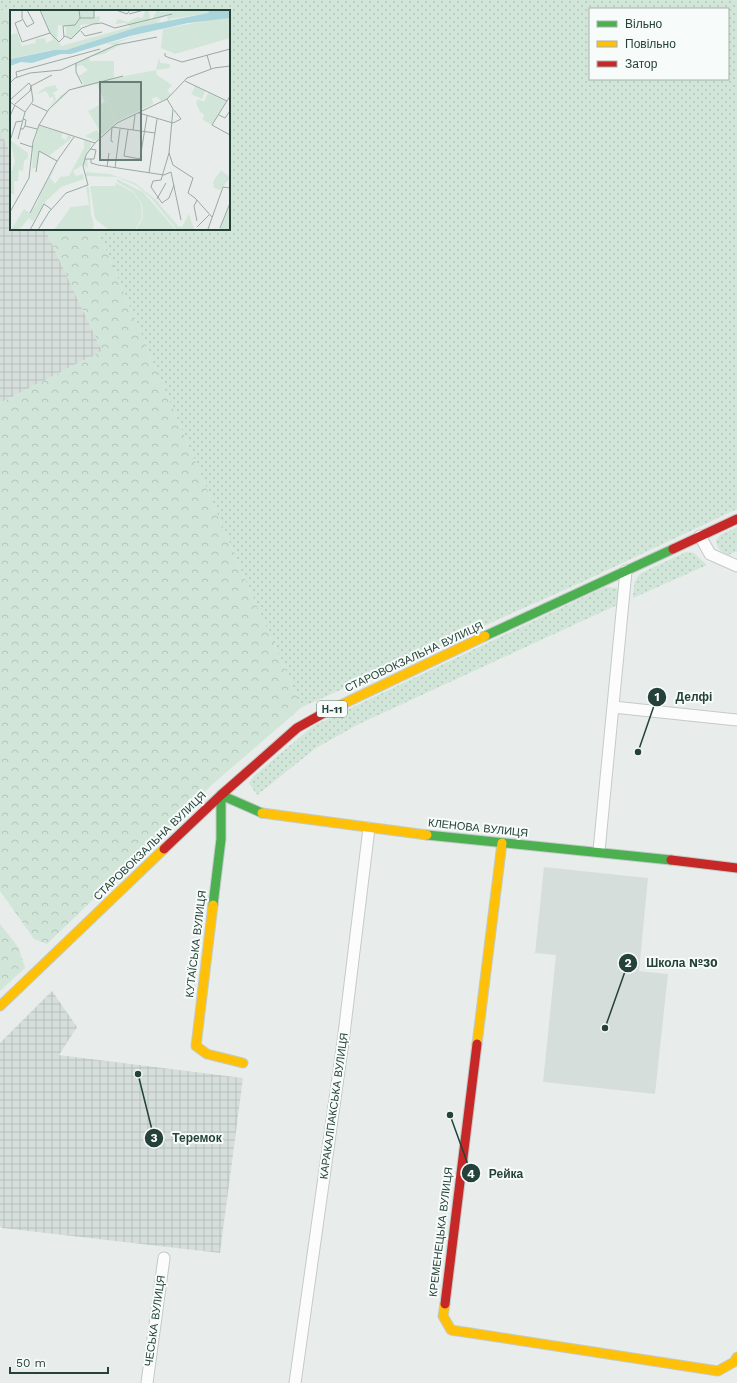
<svg xmlns="http://www.w3.org/2000/svg" width="737" height="1383" font-family="'Work Sans',sans-serif">
<style>
.built{fill:#d6dedb}
.industrial{fill:url(#industrial-grid)}
.green{fill:url(#green-dots);fill-rule:evenodd}
.forest{fill:url(#forest-crowns)}
.lines{fill:none;stroke-linecap:round;stroke-linejoin:round}
.street-casing{stroke:#c5cac8;stroke-width:13}
.fast-casing{stroke:#c3cbc8;stroke-width:11}
.slow-casing{stroke:#c3cbc8;stroke-width:11}
.jam-casing{stroke:#c3cbc8;stroke-width:11}
.street{stroke:#fcfcfc;stroke-width:11}
.fast{stroke:#4caf50;stroke-width:9}
.slow{stroke:#ffc107;stroke-width:9}
.jam{stroke:#c62828;stroke-width:9}
.labels{text-anchor:middle;dominant-baseline:central;stroke-width:4;stroke-linejoin:round;paint-order:stroke}
.shield{fill:#f7fbf9;stroke:#637a73;stroke-width:1}
.shield-label{font-size:10px;font-weight:bold;fill:#24423a}
.street-label{font-size:11px;fill:#24423a;stroke:#f7fbf9}
.inset-road{fill:none;stroke:#9aa9a4;stroke-width:1}
.view{fill:#697e78;fill-opacity:0.15;stroke:#697e78;stroke-width:2}
.inset-edge{fill:none;stroke:#24423a;stroke-width:2}
.leader{fill:none;stroke:#24423a;stroke-width:1.5}
.callout-dot{fill:#24423a;stroke:#f7fbf9;stroke-width:1.5}
.mark-label{font-size:12px;text-anchor:middle;font-weight:bold;fill:#fff}
.callout-label{font-size:12px;text-anchor:middle;font-weight:bold;fill:#24423a;stroke:#f7fbf9;stroke-width:4;stroke-linejoin:round;paint-order:stroke}
</style>
<defs>
<pattern id="industrial-grid" width="8" height="8" patternUnits="userSpaceOnUse"><rect width="8" height="8" fill="#d6dedb"/><path d="M0 4h8M4 0v8" fill="none" stroke="#b8c0bd"/></pattern>
<pattern id="green-dots" width="8" height="8" patternUnits="userSpaceOnUse"><rect width="8" height="8" fill="#d1e6d8"/><path d="M2 2h.1M6 6h.1" fill="none" stroke="#b3c6ba" stroke-width="1.8" stroke-linecap="round"/></pattern>
<pattern id="forest-crowns" width="20" height="18" patternUnits="userSpaceOnUse"><rect width="20" height="18" fill="#d1e6d8"/><path d="M2 6a3 3 0 1 1 6 0M12 15a3 3 0 1 1 6 0" fill="none" stroke="#b3c6ba"/></pattern>
</defs>
<rect width="100%" height="100%" fill="#e8edeb"/>
<path class="built" d="M544 867 648 878 639 971 668 974 655 1094 543 1082 556 955 535 953Z"/>
<path class="industrial" d="M0 131 11 154V229H45L102 351 0 403Z
M52 991 77 1027 59 1055 243 1078 220 1253 2 1228 0 1226V1043Z"/>
<path class="green" d="M0 0H737V509L580 583 302 707 244 577 97 229H229V11H11V25L5 10 0 11ZM590 9H728V79H590Z
M737 527V551L728 555C720 552 717 548 716 540L720 535Z
M686 552 694 553 707 565 633 598C634 588 633 580 641 573Z
M605 587 617 588 619 593 617 605 359 724 316 748 257 795 249 783 254 776 313 726Z"/>
<path class="forest" d="M5 10 11 25V154L0 131V11Z
M45 229H97L244 577 302 707 214 783 47 944 34 939 0 891V403L102 351Z
M0 924 19 948 25 968 0 991Z"/>
<g class="lines">
<defs>
<path id="street" d="M700 536 710 554 737 566
M613 707 737 720
M599 851 626 571
M147 1383 164 1258
M295 1383 343 1042 369 828"/>
<path id="fast" d="M485 636 673 549
M427 835 671 860
M213 905 221 839V795L262 813"/>
<path id="slow" d="M322 714 485 636
M262 813 427 835
M213 905 196 1046 207 1054 243 1063
M0 1006 164 849
M477 1044 502 843
M445 1304 443 1316 451 1330 718 1371 734 1362 737 1357"/>
<path id="jam" d="M673 549 737 519
M164 849 221 795 297 728 322 714
M671 860 737 868
M445 1304 477 1044"/>
</defs>
<use href="#street" class="street-casing"/>
<use href="#fast" class="fast-casing"/>
<use href="#slow" class="slow-casing"/>
<use href="#jam" class="jam-casing"/>
<use href="#street" class="street"/>
<use href="#fast" class="fast"/>
<use href="#slow" class="slow"/>
<use href="#jam" class="jam"/>
</g>
<g class="labels">
<rect class="shield" x="317" y="701" width="30" height="16" rx="3"/>
<g class="shield-label">
<text x="332" y="709">Н-11</text>
</g>
<g class="street-label">
<text transform="translate(414 657) rotate(-25)">СТАРОВОКЗАЛЬНА ВУЛИЦЯ</text>
<text transform="translate(478 828) rotate(6)">КЛЕНОВА ВУЛИЦЯ</text>
<text transform="translate(150 846) rotate(-44)">СТАРОВОКЗАЛЬНА ВУЛИЦЯ</text>
<text transform="translate(196 944) rotate(-83)">КУТАЇСЬКА ВУЛИЦЯ</text>
<text transform="translate(334 1106) rotate(-82)">КАРАКАЛПАКСЬКА ВУЛИЦЯ</text>
<text transform="translate(441 1232) rotate(-83)">КРЕМЕНЕЦЬКА ВУЛИЦЯ</text>
<text transform="translate(155 1321) rotate(-82)">ЧЕСЬКА ВУЛИЦЯ</text>
</g>
</g>
<g transform="translate(10 10)">
<rect width="220" height="220" fill="#e8edeb"/>
<path d="M31 0H84L85 7 90 6 89 13 70 15 71 21 61 29 56 26V16L48 15 47 28 51 36 120 17 116 13 105 14 108 9 118 12 127 7 133 8 135 0H139L140 11 146 9 142 10 147 0 151 2 200 0 198 3 161 9 158 12 157 6 149 9 150 15 147 9 139 12 129 13 126 18 56 40H41L0 49V25L7 23 12 36 25 33 26 29 35 28 36 33 43 30ZM210 8H220V28L165 44 151 38 153 19ZM104 35H110L94 44 79 47 80 51H104V68L146 60 147 65 162 75 157 81 161 84 159 87 151 91 147 87 142 88 143 94 106 112 90 73 61 80 40 99 51 85 74 74 69 66 78 60 72 55 65 57 66 53 77 47ZM45 75 48 80 41 84H44L46 90 39 97 44 90 43 86 40 88 36 81 26 84 36 77ZM198 83 216 91 202 115 193 110 194 104 190 102 186 93 188 89 194 92ZM29 116 53 123 51 128 56 130 58 125 62 128 39 146 29 141 26 157 22 159 23 137ZM0 130 18 143V148L14 151 13 161 9 160 8 171H4V184H0V165L5 152ZM74 130 82 133 75 149H77L78 158 73 155 63 161 66 166 73 164 74 169 51 177 37 190 23 211 19 208 9 220H1L14 199 20 203 26 195 32 181 51 146 40 168 45 174 50 167 59 166 74 138ZM211 160 220 168 210 180 204 178 203 172ZM76 162 100 164 125 173 146 190 168 216 172 217 179 204 184 219 203 220H167L141 188 127 176 107 167 75 166ZM107 169 133 182 166 220H126L133 208 132 194 123 181 107 172ZM76 176 79 178 81 204 84 215 82 220H44L61 197 79 195ZM220 194V220H210L213 212Z" fill="#d1e6d8"/>
<path d="M146 9 149 15 126 18 125 16 129 13ZM152 20 115 30 104 35 96 34ZM149 47 150 53 160 54V58L146 60ZM90 73 106 112 92 125 78 101 95 92 87 74ZM87 120 91 126 86 131 75 126Z" fill="#d1e6d8"/>
<path d="M106 173 123 182 131 194 132 208 125 220H99L85 209 80 176H105Z" fill="#d1e6d8"/>
<path d="M185 76 195 81 192 89 181 84Z" fill="#d1e6d8"/>
<path d="M200 0 220 1V8L178 13 120 26 61 44H51L22 53 11 52 0 56 1 49 44 40H56L128 17 198 3Z" fill="#a9d4db"/>
<path class="inset-road" d="M12 0V8L17 17 24 13 17 0M30 0 40 23 49 32 55 26 61 29 72 18 83 14 92 13 105 18 162 4M106 0 117 4 120 0M119 4 134 0M70 8H84V0M12 10 5 13 12 32 40 23M71 21 75 26 92 22M54 27 53 16 65 15 70 8 69 0M155 43V46L160 48 172 52 220 39M197 45 201 59M66 53V62L72 74M7 68 6 62 90 39M175 71 217 91M0 73 5 68 20 63 51 60 106 35 147 27M220 86 202 115 220 125M157 89 163 99 159 143 163 155M0 90 19 73 21 76 42 65M0 92 15 102M5 94 20 81 21 76M22 94 37 101M129 103 163 113 171 109 164 100M209 105 215 108 220 101M0 106 5 95M29 115 39 99 59 80 113 66M15 116 27 119M10 119H13L15 116 16 110 13 109M118 120 114 146 130 149 137 106M123 120 125 105M1 128 6 112 12 111M8 129 15 102 23 91 21 76M103 132 101 131 102 117 145 123M10 133 22 137M159 143 151 170 143 171 141 177 152 193 159 188 164 175M75 149H84L86 140 80 139M81 149V153L88 155 154 165 161 162M163 155 183 168 178 183 185 188 202 207M97 157 99 143M105 158 110 119M26 162 29 141 47 151M161 162 171 210M139 163 147 109M147 189 156 173M0 202 19 168 23 132 29 115 85 133 107 113 157 89 177 68 204 58 220 56M20 203 47 151 64 127M187 211 184 196 187 190M187 217 199 205M210 218 220 193M198 219 213 177 220 178M20 220 34 194 41 199M28 220 39 202 56 183 78 175 73 156 76 145 85 133"/>
<path class="view" d="M90 72H131V150H90Z"/>
<rect width="220" height="220" class="inset-edge"/>
</g>
<path class="leader" d="M638 752L657 697M605 1028L628 963M138 1074L154 1138M450 1115L471 1173"/>
<g class="callout-dot">
<circle cx="638" cy="752" r="4"/>
<circle cx="605" cy="1028" r="4"/>
<circle cx="138" cy="1074" r="4"/>
<circle cx="450" cy="1115" r="4"/>
<circle cx="657" cy="697" r="10"/>
<circle cx="628" cy="963" r="10"/>
<circle cx="154" cy="1138" r="10"/>
<circle cx="471" cy="1173" r="10"/>
</g>
<g class="mark-label">
<text x="657" y="701">1</text>
<text x="628" y="967">2</text>
<text x="154" y="1142">3</text>
<text x="471" y="1178">4</text>
</g>
<g class="callout-label">
<text x="694" y="701">Делфі</text>
<text x="682" y="967">Школа №30</text>
<text x="197" y="1142">Теремок</text>
<text x="506" y="1178">Рейка</text>
</g>
<rect x="589" y="8" width="140" height="72" fill="#f7fbf9" stroke="#a3b1ad"/>
<rect x="597" y="21" width="20" height="6" fill="#4caf50" stroke="#a3b1ad"/>
<text x="625" y="28" font-size="12" fill="#24423a">Вільно</text>
<rect x="597" y="41" width="20" height="6" fill="#ffc107" stroke="#a3b1ad"/>
<text x="625" y="48" font-size="12" fill="#24423a">Повільно</text>
<rect x="597" y="61" width="20" height="6" fill="#c62828" stroke="#a3b1ad"/>
<text x="625" y="68" font-size="12" fill="#24423a">Затор</text>
<path d="M10 1367v6h98v-6" fill="none" stroke="#24423a" stroke-width="2"/>
<text x="16" y="1367" font-size="12" fill="#24423a" stroke="#f7fbf9" stroke-width="3" paint-order="stroke">50 m</text>
</svg>
